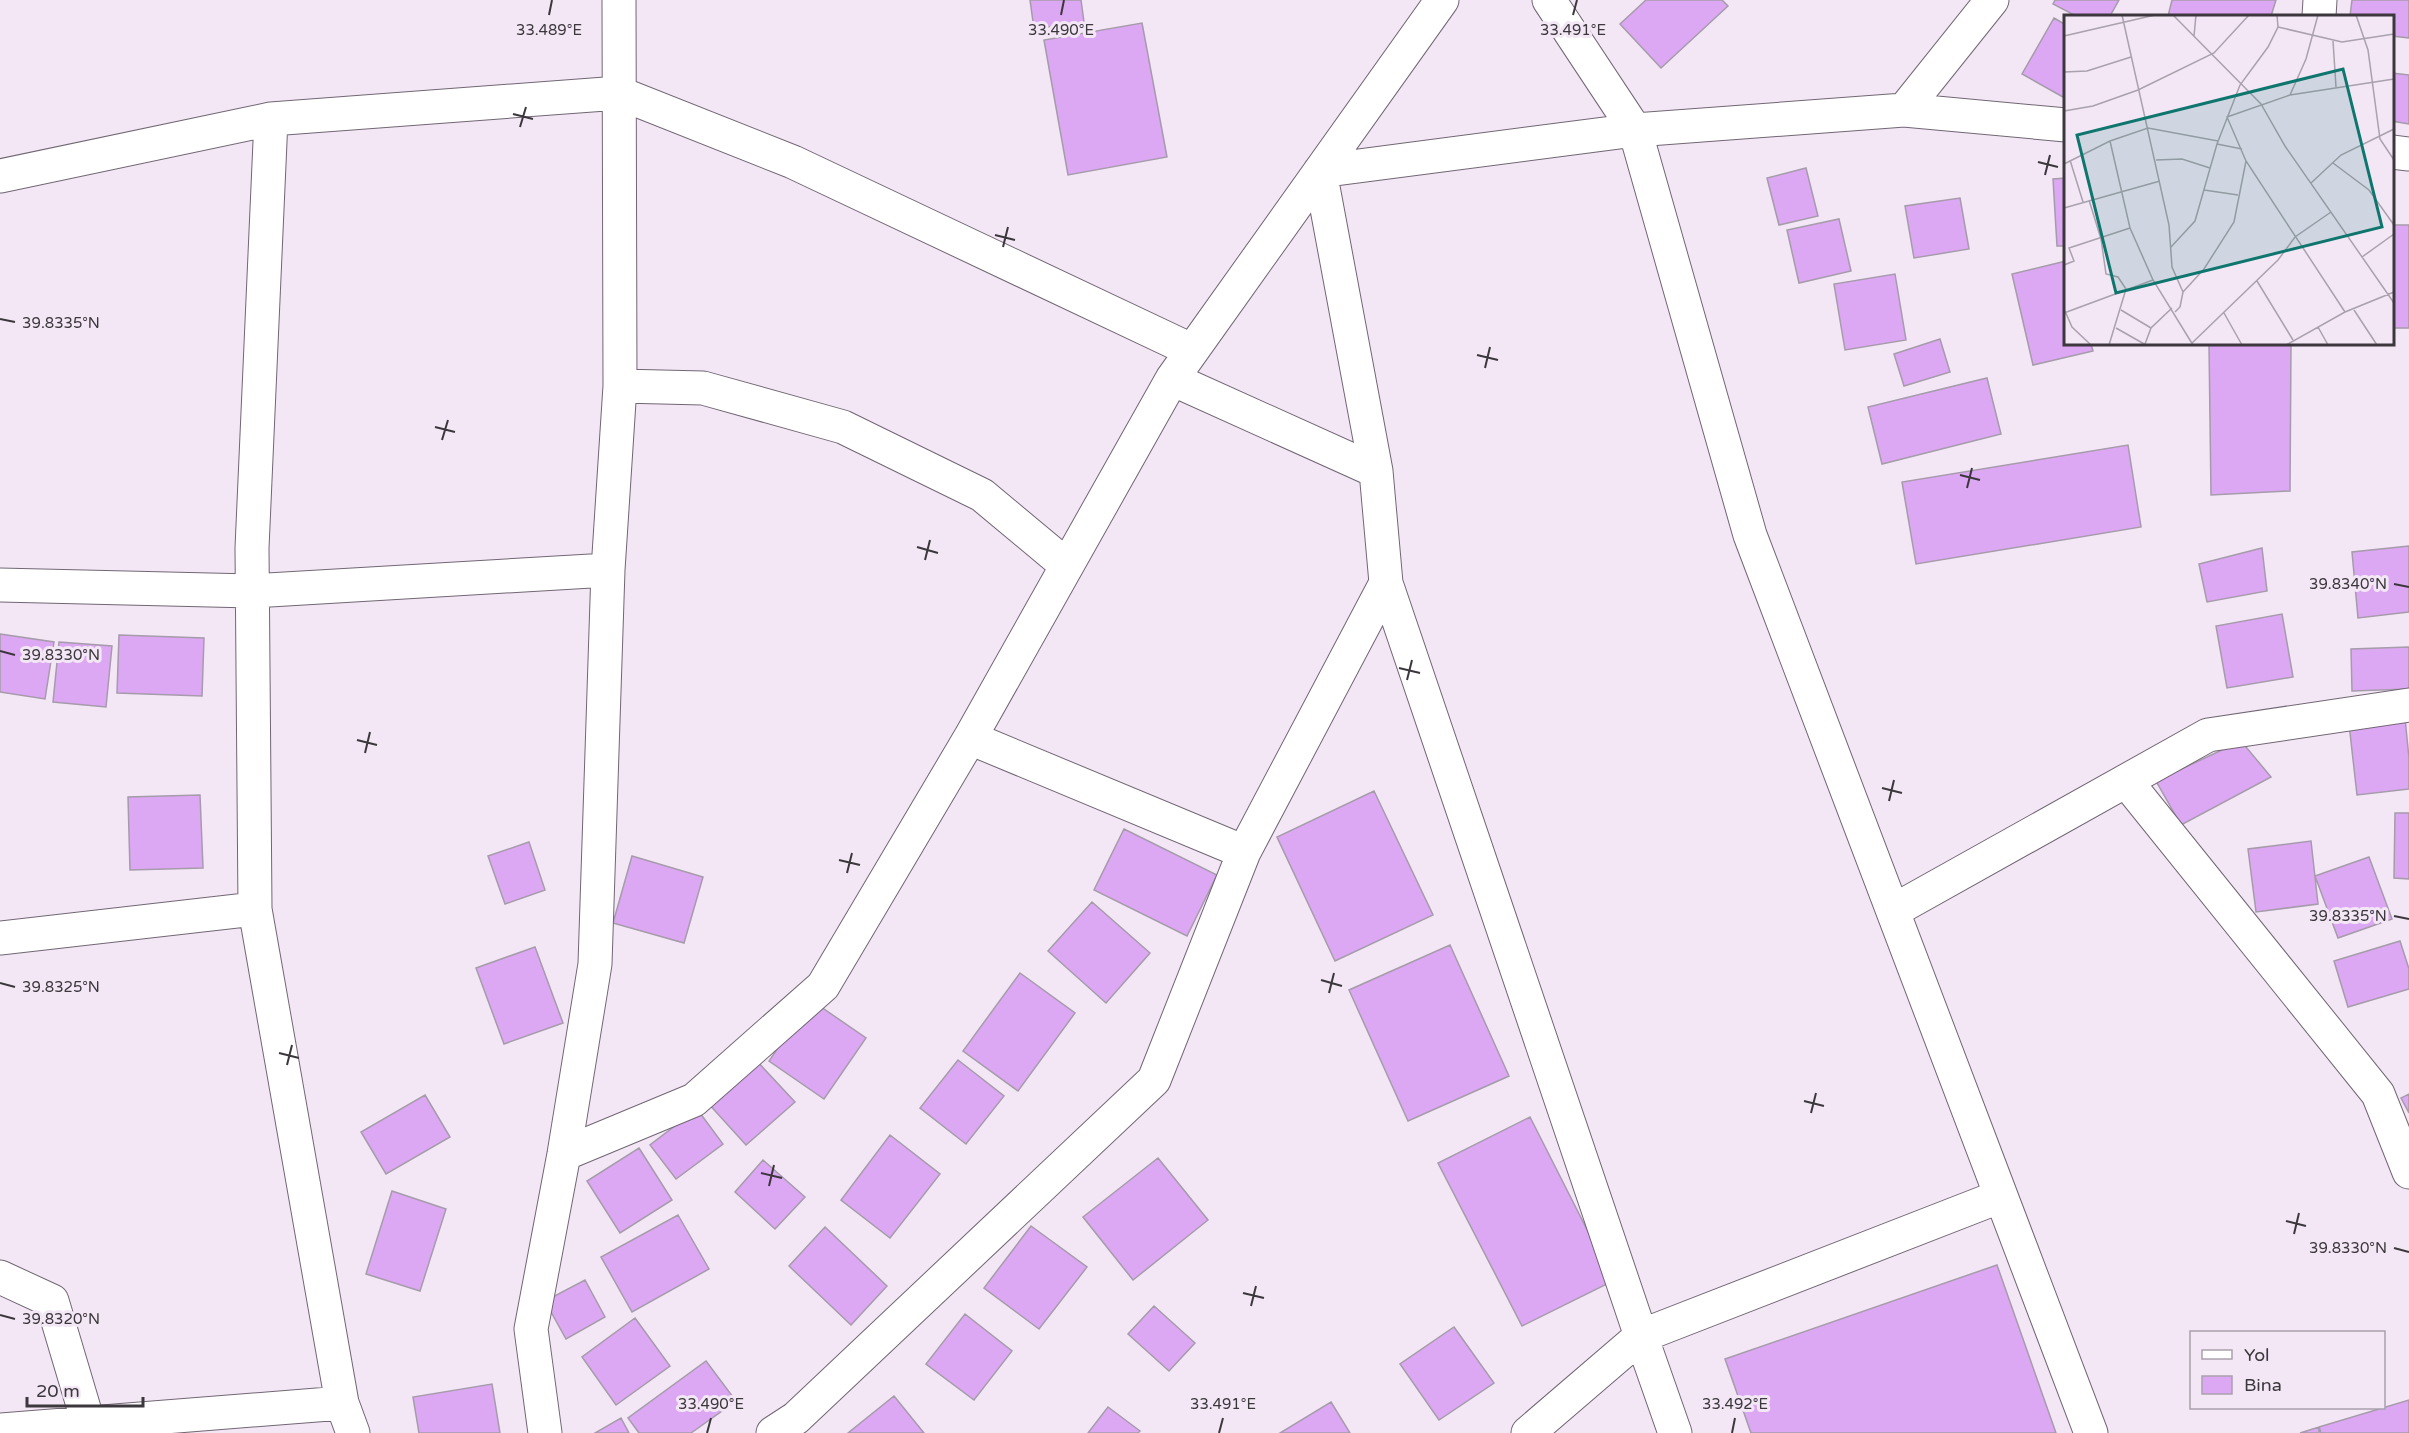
<svg xmlns="http://www.w3.org/2000/svg" width="2409" height="1433" font-family="'Varela Round',sans-serif">
<style>
.building{fill:#dda8f3;stroke:#a59baa;stroke-width:1.5}
.lines{fill:none;stroke-linecap:round;stroke-linejoin:round}
.street-casing{stroke:#716673;stroke-width:35}
.street{stroke:#fff;stroke-width:33}
.ticks{fill:none;stroke:#3b373c;stroke-width:2}
.inset-road{fill:none;stroke:#a9a1ac;stroke-width:1.5}
.view{fill:#0f766e;fill-opacity:0.15;stroke:#0f766e;stroke-width:3}
.inset-edge{fill:none;stroke:#3b373c;stroke-width:3}
.ticks-label{font-size:15px;text-anchor:middle;fill:#3b373c;stroke:#f3e7f6;stroke-width:6;stroke-linejoin:round;paint-order:stroke}
</style>
<rect width="100%" height="100%" fill="#f3e7f6"/>
<path class="building" d="M1030 0H1081L1084 22 1034 29Z
M1646 0H1722L1728 6 1661 68 1620 24Z
M2055 0H2119L2110 16H2076L2053 4Z
M2172 0H2276L2271 16H2168Z
M2352 0H2409V38L2392 36V16H2350Z
M2054 18 2066 25V95L2063 97 2022 74Z
M1142 23 1167 157 1068 175 1044 40Z
M2392 73 2409 75V124L2392 121Z
M1806 168 1818 216 1779 225 1767 178Z
M2066 178V246H2057L2053 179Z
M1960 198 1969 249 1914 258 1905 206Z
M1839 219 1851 271 1799 283 1787 230Z
M2392 225H2409V328H2392Z
M2066 261V344H2091L2093 351 2033 365 2012 274Z
M1895 274 1906 340 1845 350 1834 284Z
M1940 339 1950 372 1904 386 1894 354Z
M2209 344H2291L2290 491 2211 495Z
M1987 378 2001 434 1882 464 1868 407Z
M2128 445 2141 527 1916 564 1902 482Z
M2409 546V612L2358 618 2352 552Z
M2262 548 2267 591 2207 602 2199 564Z
M2282 614 2293 677 2227 688 2216 626Z
M0 634 54 642 45 699 0 692Z
M119 635 204 638 202 696 117 693Z
M59 642 112 646 106 707 53 702Z
M2409 647V689L2352 691 2351 649Z
M2405 718 2409 758V789L2357 795 2349 724Z
M2241 741 2271 777 2181 825 2156 781Z
M1374 791 1433 915 1335 961 1277 837Z
M200 795 203 868 130 870 128 797Z
M2395 813H2409V879L2394 878Z
M1124 829 1217 875 1187 936 1094 890Z
M2311 841 2318 904 2256 912 2248 849Z
M529 842 545 890 505 904 488 856Z
M632 856 703 877 684 943 613 923Z
M2369 857 2392 919 2338 938 2315 876Z
M1092 902 1150 953 1106 1003 1048 951Z
M2400 941 2409 969V989L2348 1007 2334 961Z
M1450 945 1509 1076 1408 1121 1349 990Z
M535 947 563 1023 504 1044 476 968Z
M1020 973 1075 1013 1018 1091 963 1051Z
M811 1000 866 1038 824 1099 769 1061Z
M755 1059 795 1102 746 1145 707 1102Z
M958 1060 1004 1096 966 1144 920 1108Z
M2409 1094V1113L2401 1098Z
M425 1095 450 1137 386 1174 361 1132Z
M697 1109 723 1144 676 1179 650 1145Z
M1530 1117 1613 1281 1522 1326 1438 1163Z
M890 1135 940 1174 890 1238 841 1200Z
M639 1148 672 1200 620 1233 587 1181Z
M1158 1158 1208 1220 1133 1280 1083 1217Z
M763 1160 805 1197 775 1229 735 1192Z
M392 1191 446 1209 420 1291 366 1274Z
M678 1215 709 1269 632 1312 601 1257Z
M1031 1226 1087 1267 1039 1329 984 1288Z
M825 1227 887 1286 851 1325 789 1266Z
M1997 1265 2056 1433H1751L1725 1359Z
M585 1280 605 1317 566 1339 545 1301Z
M1154 1306 1195 1343 1169 1371 1128 1334Z
M965 1314 1012 1351 974 1400 926 1364Z
M635 1318 670 1366 616 1405 582 1357Z
M1454 1327 1494 1383 1439 1420 1400 1364Z
M706 1361 736 1401 691 1433H639L628 1418Z
M492 1384 500 1433H419L413 1397Z
M894 1396 924 1433H848Z
M2409 1400V1433H2321L2319 1427Z
M1331 1402 1350 1433H1280Z
M1108 1407 1140 1431 1138 1433H1088Z
M621 1418 629 1433H595Z
M2319 1427V1433H2300Z"/>
<g class="lines">
<defs>
<path id="street" d="M1549 0 1635 130 1750 535 2091 1433
M2319 16 2320 0
M1904 110 1992 0
M271 119 252 548 255 909 342 1403 353 1433
M2392 152 2409 154
M0 176 271 119 619 93 793 162 1191 350
M1172 379 1376 471
M620 386 703 388 843 427 982 495 1066 565
M0 585 252 591 608 570
M970 738 1244 852
M2126 781 2378 1094 2409 1172
M1893 911 2208 735 2409 705
M0 938 255 909
M564 1154 694 1100 823 986 970 738 1172 379 1442 0
M0 1277 52 1301 88 1422 83 1433
M0 1430 342 1403
M545 1433 531 1329 564 1154 595 964 608 570 620 386 619 0
M773 1433 796 1418 1154 1080 1244 852 1386 583
M1528 1433 1641 1336 2001 1196
M1675 1433 1641 1336 1386 583 1376 471 1320 171 1635 130 1904 110 2066 125"/>
</defs>
<use href="#street" class="street-casing"/>
<use href="#street" class="street"/>
</g>
<path class="ticks" d="M549 15 552 0M1061 15 1064 0M1573 15 1577 0M513 114 533 119M520 127 526 107M2038 162 2058 167M2045 175 2050 155M995 235 1015 240M1003 247 1008 227M0 319 15 322M1477 355 1498 360M1485 368 1490 347M435 427 455 432M442 440 448 420M1960 475 1980 480M1967 488 1972 468M917 547 938 553M925 560 930 540M2394 584 2409 587M0 651 15 655M1399 668 1420 673M1407 680 1412 660M357 740 377 745M365 753 370 732M1882 788 1902 793M1889 801 1894 780M839 860 860 865M847 873 852 853M2394 916 2409 919M1321 980 1342 986M0 983 15 987M1329 993 1334 973M279 1053 299 1058M287 1065 292 1045M1804 1101 1824 1106M1811 1113 1816 1093M761 1173 782 1178M769 1186 774 1165M2286 1221 2306 1226M2294 1234 2299 1213M2394 1248 2409 1252M1243 1293 1264 1298M1251 1306 1256 1286M0 1315 15 1319M707 1433 711 1418M1219 1433 1223 1418M1732 1433 1735 1418"/>
<g transform="translate(2064 15)">
<rect width="330" height="330" fill="#f3e7f6"/>
<path class="inset-road" d="M58 0 105 210 108 252 119 277 116 292 111 297M109 0 197 89 221 131 330 288M292 0 304 35 316 124 330 145M214 12 278 27 330 19M0 21 91 0M130 21 132 0M269 26 272 72M0 57 23 56 67 42M226 80 242 44 254 0M0 96 29 91 74 75 150 38 185 0M46 126 66 213 89 265 129 330M153 129 178 134M6 145 19 187M92 145 118 144 146 153M269 148 305 175 330 210M0 149 46 126 84 113 154 126M247 168 277 140 330 114M140 175 174 180M25 185 37 224 42 259 54 262 62 274 45 330M0 193 96 166M107 232 131 206 153 129 176 70 204 32 214 12 213 0M298 242 330 219M0 250 10 246 5 233 66 213M193 266 229 325M119 277 140 254 170 207 182 146M57 295 87 313M290 295 313 330M1 296 8 312 27 330M281 297 182 146 163 102 226 80 330 64M0 298 89 265M160 298 178 330M254 312 264 330M52 313 82 330M128 328 214 245 231 222 267 197M81 329 87 313 108 293M222 330 281 297 330 277"/>
<path class="view" d="M279 54 318 212 52 278 13 120Z"/>
<rect width="330" height="330" class="inset-edge"/>
</g>
<g class="ticks-label">
<text x="549" y="35">33.489°E</text>
<text x="1061" y="35">33.490°E</text>
<text x="1573" y="35">33.491°E</text>
<text x="61" y="328">39.8335°N</text>
<text x="2348" y="589">39.8340°N</text>
<text x="61" y="660">39.8330°N</text>
<text x="2348" y="921">39.8335°N</text>
<text x="61" y="992">39.8325°N</text>
<text x="2348" y="1253">39.8330°N</text>
<text x="61" y="1324">39.8320°N</text>
<text x="711" y="1409">33.490°E</text>
<text x="1223" y="1409">33.491°E</text>
<text x="1735" y="1409">33.492°E</text>
</g>
<rect x="2190" y="1331" width="195" height="78" fill="#f3e7f6" stroke="#a9a1ac" stroke-width="1.5"/>
<rect x="2202" y="1350" width="30" height="9" fill="#ffffff" stroke="#a9a1ac" stroke-width="1.5"/>
<text x="2244" y="1361" font-size="18" fill="#3b373c">Yol</text>
<rect x="2202" y="1376" width="30" height="18" fill="#dda8f3" stroke="#a9a1ac" stroke-width="1.5"/>
<text x="2244" y="1391" font-size="18" fill="#3b373c">Bina</text>
<path d="M27 1397v9h116v-9" fill="none" stroke="#3b373c" stroke-width="3"/>
<text x="36" y="1397" font-size="18" fill="#3b373c" stroke="#f3e7f6" stroke-width="4.5" paint-order="stroke">20 m</text>
</svg>
